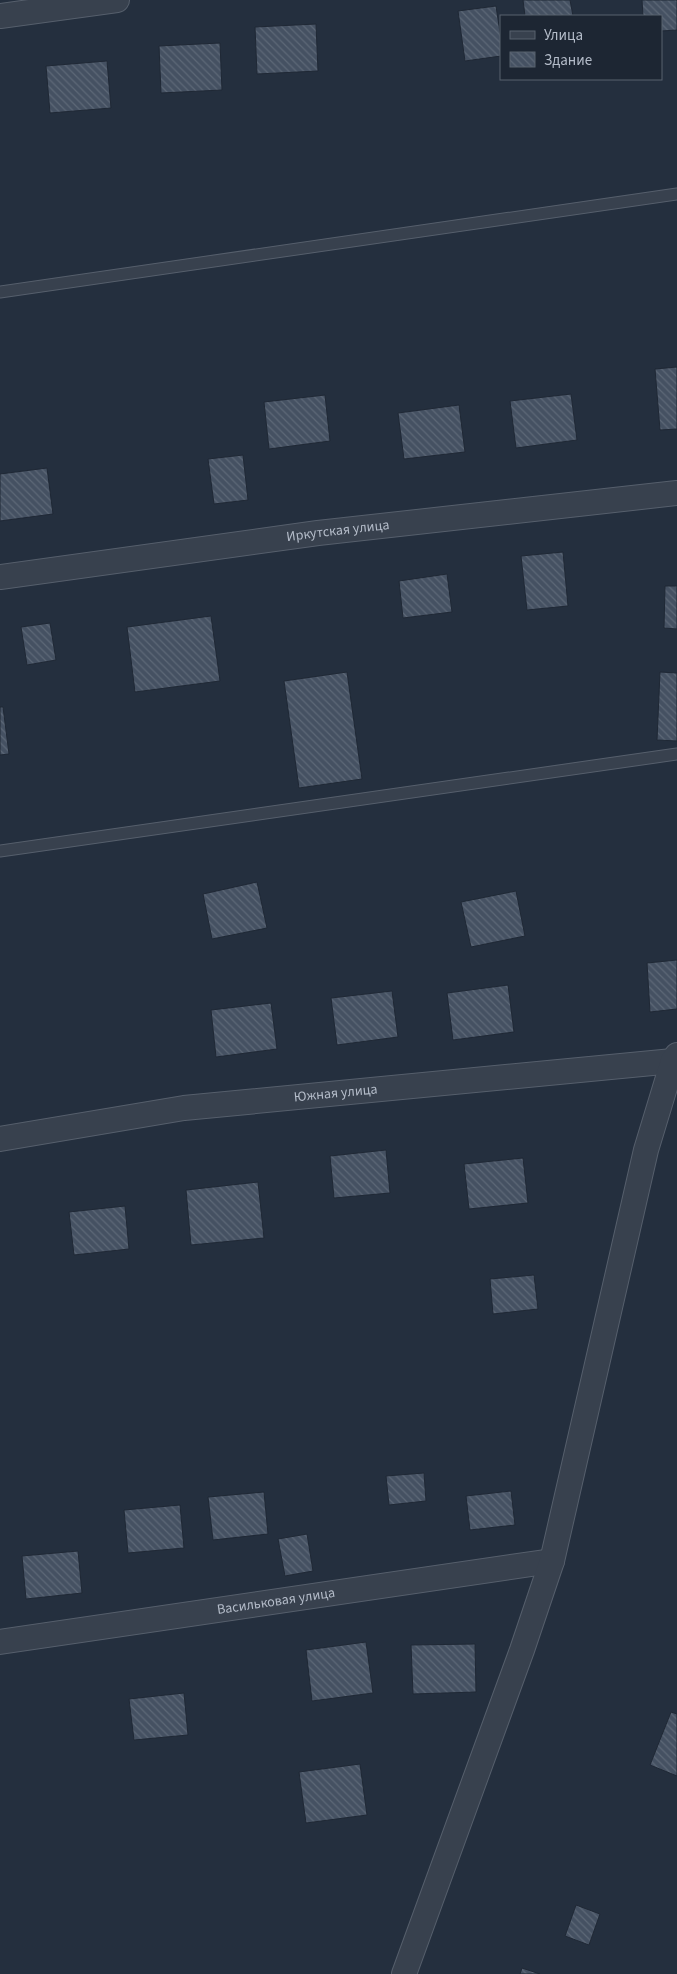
<svg xmlns="http://www.w3.org/2000/svg" width="677" height="1974" font-family="'Source Sans 3',sans-serif">
<style>
.building{fill:url(#building-back-hatch);stroke:#1f2835}
.lines{fill:none;stroke-linecap:round;stroke-linejoin:round}
.lane-casing{stroke:#565f6c;stroke-width:13}
.street-casing{stroke:#565f6c;stroke-width:26}
.lane{stroke:#38414e;stroke-width:11}
.street{stroke:#38414e;stroke-width:24}
.labels{text-anchor:middle;dominant-baseline:central;stroke-width:4.5;stroke-linejoin:round;paint-order:stroke}
.street-label{font-size:14px;fill:#b4bcc9;stroke:#1d2633}
</style>
<defs>
<pattern id="building-back-hatch" width="6" height="6" patternUnits="userSpaceOnUse" patternTransform="scale(1.25)"><rect width="6" height="6" fill="#455162"/><path d="M-1 5l2 2M0 0l6 6M5-1l2 2" fill="none" stroke="#5d6877"/></pattern>
</defs>
<rect width="100%" height="100%" fill="#242f3e"/>
<path class="building" d="M523 0H570L573 16H525Z
M642 0H677V30L661 31V16H643Z
M496 6 501 39V56L465 61 458 11Z
M316 24 318 71 257 74 255 27Z
M220 43 222 90 161 93 159 46Z
M107 61 111 108 50 113 46 66Z
M677 367V429L660 430 655 369Z
M571 394 577 440 516 448 510 401Z
M325 395 330 441 269 449 264 402Z
M459 405 465 452 404 459 398 413Z
M243 455 248 500 214 504 208 459Z
M47 468 53 514 0 521V474Z
M563 552 568 606 527 610 521 556Z
M447 574 452 612 403 618 399 581Z
M665 586H677V629L664 628Z
M211 616 220 681 135 692 127 627Z
M50 623 56 660 27 665 21 627Z
M347 672 362 779 299 788 284 681Z
M660 672 677 673V741L657 740Z
M0 707H3L9 754 0 755Z
M257 882 267 928 212 939 203 894Z
M516 891 525 936 471 947 461 902Z
M677 960V1009L650 1012 647 963Z
M508 985 514 1032 453 1040 447 993Z
M392 991 398 1037 337 1045 331 998Z
M271 1003 277 1049 216 1057 211 1010Z
M386 1150 390 1193 334 1198 330 1156Z
M523 1158 528 1203 469 1209 464 1164Z
M258 1182 264 1238 191 1245 186 1190Z
M125 1206 129 1249 74 1255 69 1212Z
M534 1275 538 1309 493 1314 490 1279Z
M424 1473 426 1501 389 1505 386 1476Z
M511 1491 515 1525 470 1530 466 1496Z
M264 1492 268 1534 213 1540 208 1497Z
M180 1505 184 1548 128 1553 124 1510Z
M307 1534 313 1571 285 1576 278 1539Z
M78 1551 82 1593 26 1599 22 1556Z
M366 1642 373 1693 312 1701 306 1650Z
M475 1644 476 1692 413 1694 411 1645Z
M184 1693 188 1735 134 1740 129 1699Z
M671 1712 677 1714V1776L650 1765Z
M360 1764 367 1815 306 1823 299 1772Z
M576 1905 600 1914 589 1945 565 1936Z
M522 1968 540 1974H520Z"/>
<g class="lines">
<defs>
<path id="lane" d="M0 292 677 194
M0 851 677 754"/>
<g id="street">
<path d="M0 16 117 0"/>
<path id="s1" d="M0 577 318 533 677 493"/>
<path id="s2" d="M0 1139 184 1108 673 1061"/>
<path id="s3" d="M0 1642 552 1561"/>
<path d="M404 1974 522 1650 552 1561 646 1150 673 1061 677 1055"/>
</g>
</defs>
<use href="#lane" class="lane-casing"/>
<use href="#street" class="street-casing"/>
<use href="#lane" class="lane"/>
<use href="#street" class="street"/>
</g>
<g class="labels">
<g class="street-label">
<text stroke="none"><textPath href="#s1" startOffset="341">Иркутская улица</textPath></text>
<text stroke="none"><textPath href="#s2" startOffset="339">Южная улица</textPath></text>
<text stroke="none"><textPath href="#s3" startOffset="279">Васильковая улица</textPath></text>
</g>
</g>
<rect x="500" y="15" width="162" height="65" fill="#1d2633" stroke="#59626f"/>
<rect x="510" y="31" width="25" height="8" fill="#38414e" stroke="#59626f"/>
<text x="544" y="40" font-size="15" fill="#b4bcc9">Улица</text>
<rect x="510" y="52" width="25" height="15" fill="url(#building-back-hatch)" stroke="#59626f"/>
<text x="544" y="65" font-size="15" fill="#b4bcc9">Здание</text>
</svg>
